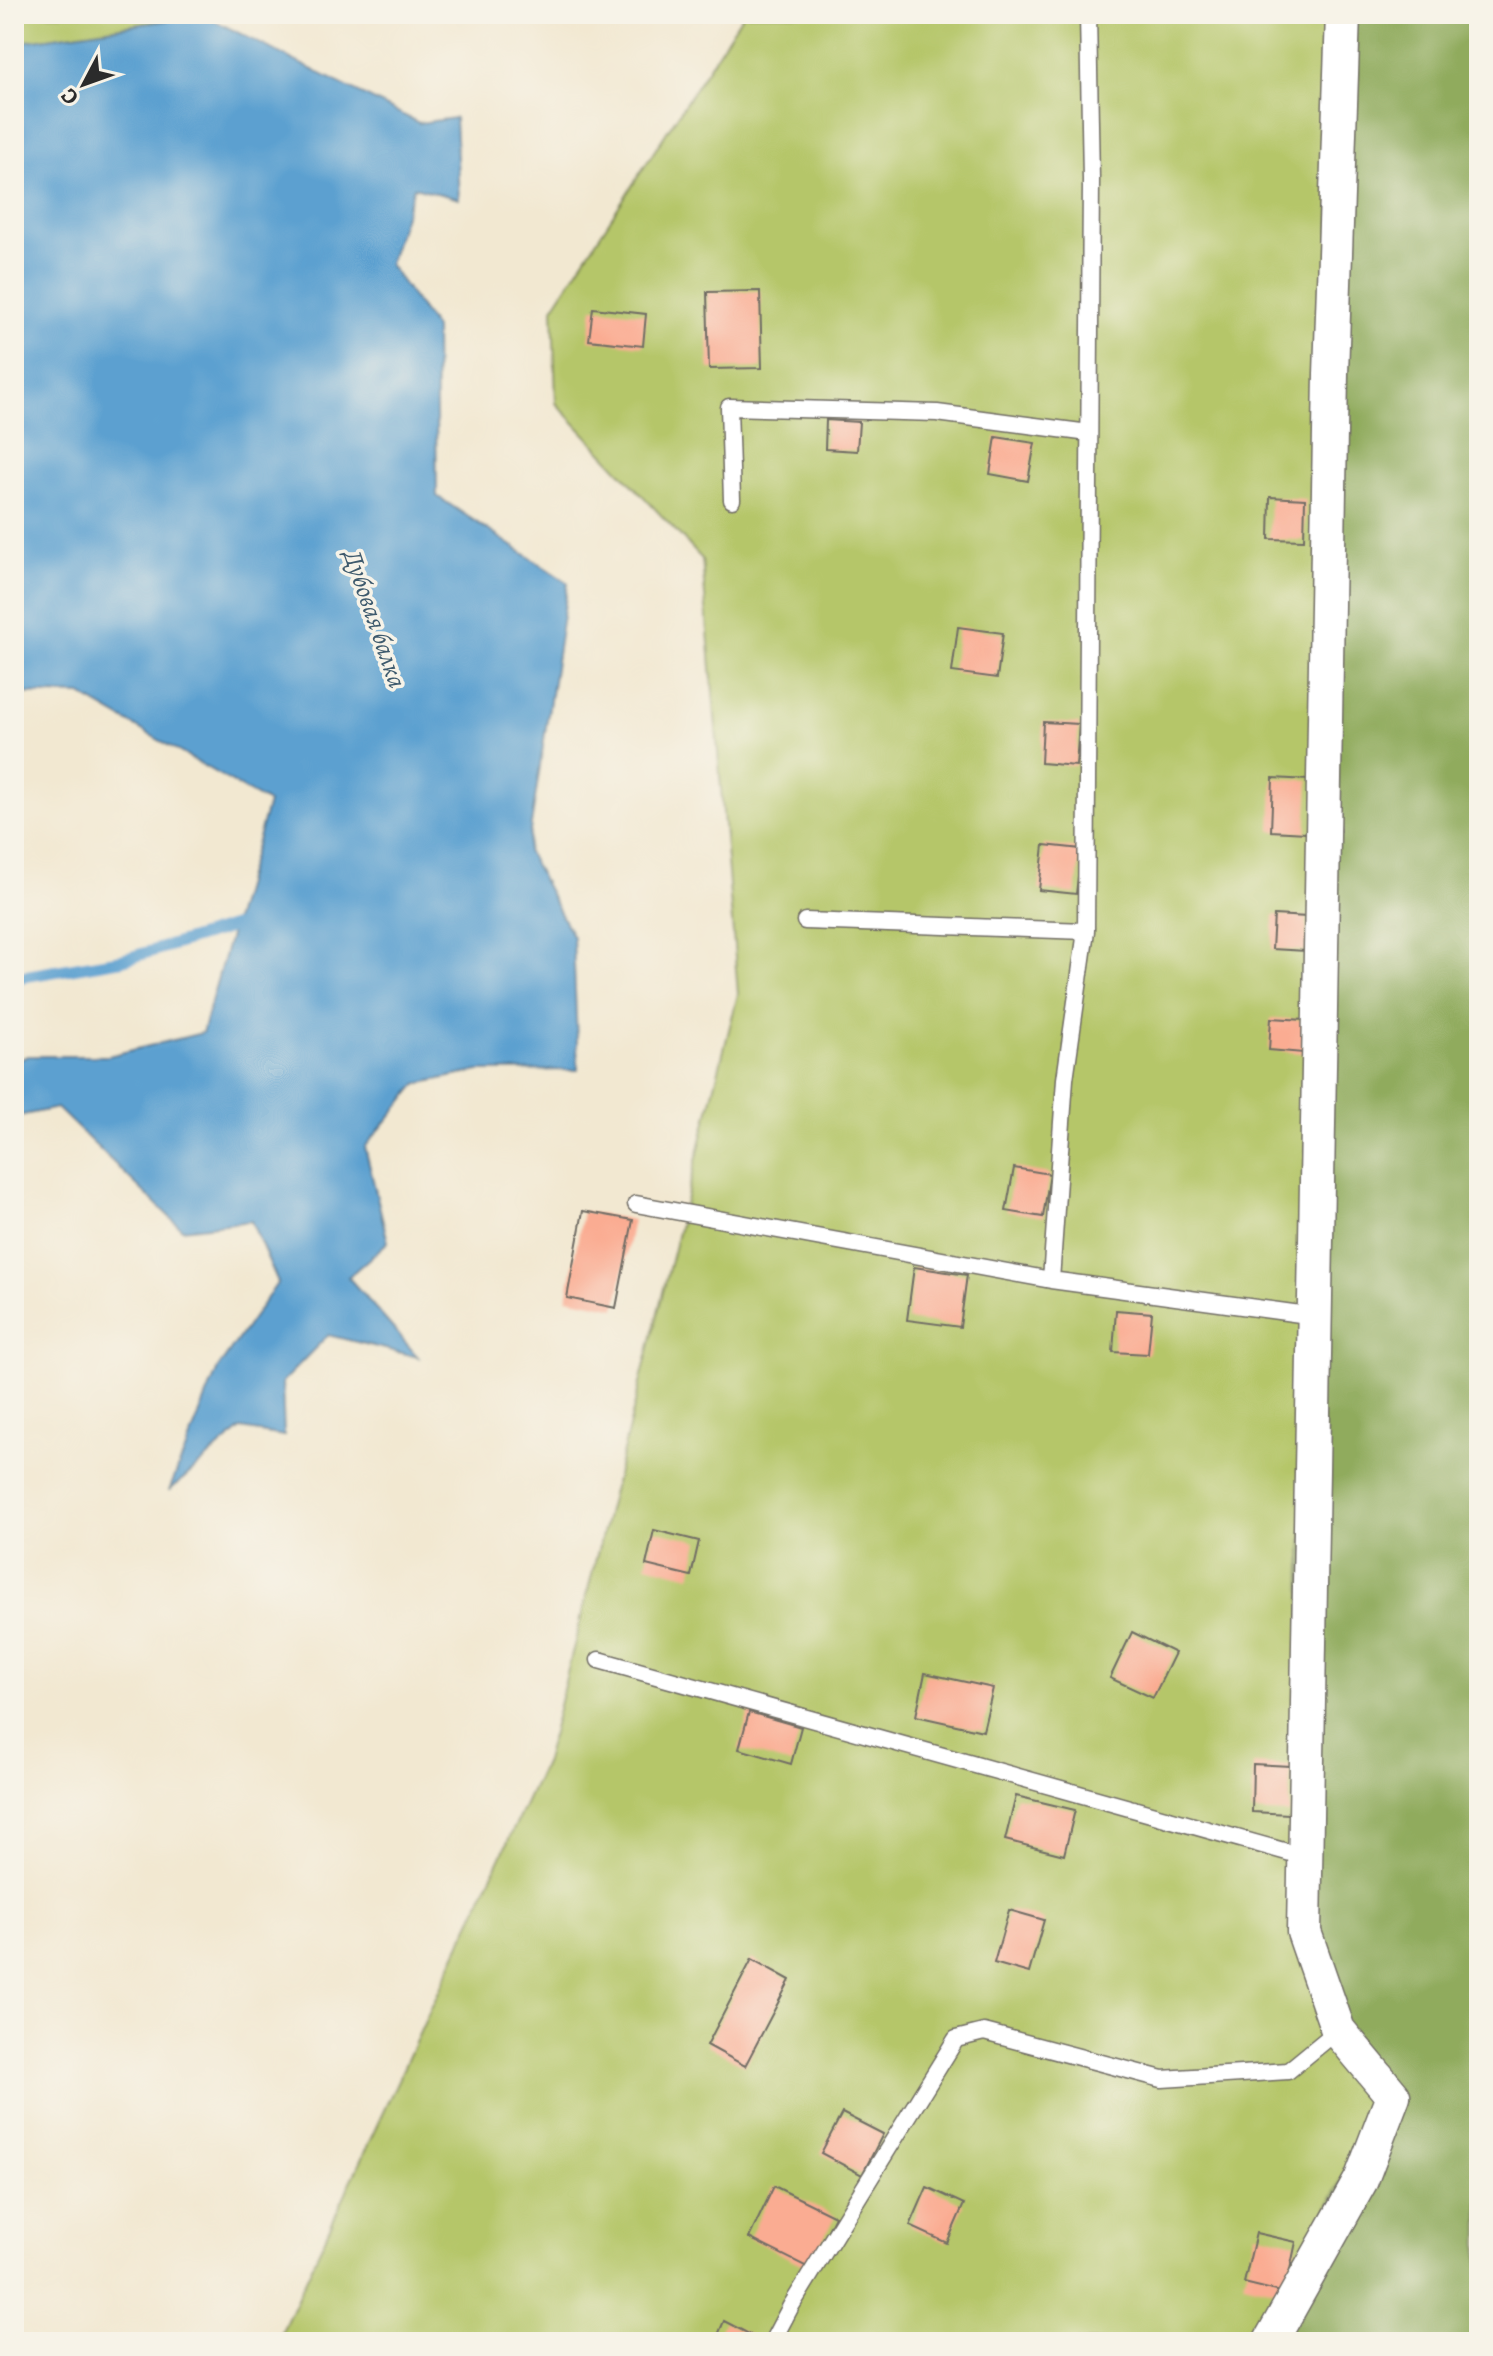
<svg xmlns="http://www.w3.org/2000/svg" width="1493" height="2356" font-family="Alegreya,serif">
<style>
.green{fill:#b5c669;stroke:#70784a;stroke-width:2}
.forest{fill:#90ab5d;stroke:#5e6b44;stroke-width:2}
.water{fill:#5ba0d0;stroke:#43667e;stroke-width:2}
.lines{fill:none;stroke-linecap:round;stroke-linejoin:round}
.stream{stroke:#5ba0d0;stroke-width:12}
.building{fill:#faac92}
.lane-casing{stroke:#716d65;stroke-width:19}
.street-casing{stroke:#716d65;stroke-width:37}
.lane{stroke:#fff;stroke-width:16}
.street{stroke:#fff;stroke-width:34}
.labels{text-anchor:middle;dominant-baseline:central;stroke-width:7;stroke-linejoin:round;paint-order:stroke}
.water-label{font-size:26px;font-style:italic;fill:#3e5a6d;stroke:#f7f3e8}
</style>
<rect width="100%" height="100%" fill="#f7f3e8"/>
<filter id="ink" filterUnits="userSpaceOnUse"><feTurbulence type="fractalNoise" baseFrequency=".0125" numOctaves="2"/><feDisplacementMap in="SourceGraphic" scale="16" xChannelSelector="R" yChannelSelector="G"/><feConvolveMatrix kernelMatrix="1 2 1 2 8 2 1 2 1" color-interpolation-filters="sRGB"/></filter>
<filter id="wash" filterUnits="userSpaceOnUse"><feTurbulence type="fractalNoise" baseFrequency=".006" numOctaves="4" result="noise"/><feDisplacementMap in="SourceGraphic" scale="32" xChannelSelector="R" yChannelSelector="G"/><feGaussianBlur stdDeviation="1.8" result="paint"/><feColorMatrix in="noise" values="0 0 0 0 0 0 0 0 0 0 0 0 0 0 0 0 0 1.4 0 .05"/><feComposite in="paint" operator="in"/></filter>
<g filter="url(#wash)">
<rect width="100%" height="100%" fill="#f2e8d1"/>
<path class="green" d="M14 14H207L14 43Z
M743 14H1335L1381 2103 1260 2342H277L545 1761 738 994 702 559 556 403 553 308Z"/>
<path class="forest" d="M1335 14H1479V2342H1260L1381 2103 1294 1940Z"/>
<path class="water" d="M203 15 419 123 455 118 459 199 414 187 389 264 435 328 437 496 568 583 527 851 573 937 578 1070 479 1071 417 1084 365 1147 388 1242 348 1277 418 1357 328 1335 282 1382 284 1436 241 1429 169 1491 218 1368 278 1282 251 1221 182 1229 57 1108 14 1117V1063L27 1056H108L202 1033 268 803 81 695 14 693V43Z"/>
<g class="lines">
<path class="stream" d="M14 978 122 960 248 922"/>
</g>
<g id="blocks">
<path class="building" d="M760 291 762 368 709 369 707 292Z
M593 308 646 314 643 346 589 340Z
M826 420 859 422 857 451 825 449Z
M996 437 1035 443 1028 481 990 474Z
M1270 497 1305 499 1304 540 1269 539Z
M958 627 1003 633 997 678 952 672Z
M1043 722 1079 724 1076 766 1041 763Z
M1273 778 1309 780 1306 833 1271 831Z
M1044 845 1081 849 1076 894 1039 890Z
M1274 915 1307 917 1306 951 1272 949Z
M1271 1018 1305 1020 1303 1053 1269 1050Z
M1014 1168 1050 1174 1043 1217 1006 1211Z
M583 1211 633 1220 616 1308 567 1298Z
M914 1267 967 1275 960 1327 907 1320Z
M1116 1310 1152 1313 1148 1354 1113 1352Z
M654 1530 699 1541 691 1576 646 1565Z
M1132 1632 1175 1653 1153 1698 1110 1678Z
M925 1673 993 1688 983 1731 916 1716Z
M749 1712 801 1727 791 1764 739 1749Z
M1253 1764 1291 1766 1289 1814 1252 1812Z
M1016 1796 1075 1810 1064 1855 1005 1840Z
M1009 1910 1044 1920 1029 1973 994 1963Z
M752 1959 790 1980 745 2066 707 2045Z
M842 2113 883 2134 862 2175 821 2153Z
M774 2186 835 2216 809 2268 749 2238Z
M927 2187 964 2204 947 2243 910 2226Z
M1256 2233 1296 2242 1285 2293 1244 2283Z
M724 2321 755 2337 753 2342H715Z"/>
</g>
</g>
<g filter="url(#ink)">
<use href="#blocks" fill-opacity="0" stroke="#716d65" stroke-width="2"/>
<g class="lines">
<defs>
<path id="lane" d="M732 500 729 407 937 413 1089 433
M805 921 1086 931
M636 1204 1051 1280 1315 1316
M1051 1280 1065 1079 1086 931 1091 180 1088 14
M599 1660 1305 1857
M772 2342 791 2306 956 2039 984 2032 1162 2079 1288 2071 1338 2030"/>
<path id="street" d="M1270 2342 1361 2180 1393 2096 1338 2030 1304 1932 1331 374 1343 14"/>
</defs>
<use href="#lane" class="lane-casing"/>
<use href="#street" class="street-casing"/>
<use href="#lane" class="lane"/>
<use href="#street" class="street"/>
</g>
</g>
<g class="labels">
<g class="water-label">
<text transform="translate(375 619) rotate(71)">Дубовая балка</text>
</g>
</g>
<rect width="1493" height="2356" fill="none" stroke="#f7f3e8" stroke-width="48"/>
<g transform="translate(84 84) rotate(229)" stroke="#f7f3e8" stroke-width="6" paint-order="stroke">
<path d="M0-6L14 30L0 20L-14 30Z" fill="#2b2b2b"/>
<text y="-12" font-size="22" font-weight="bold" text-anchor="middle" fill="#2b2b2b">С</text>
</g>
</svg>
